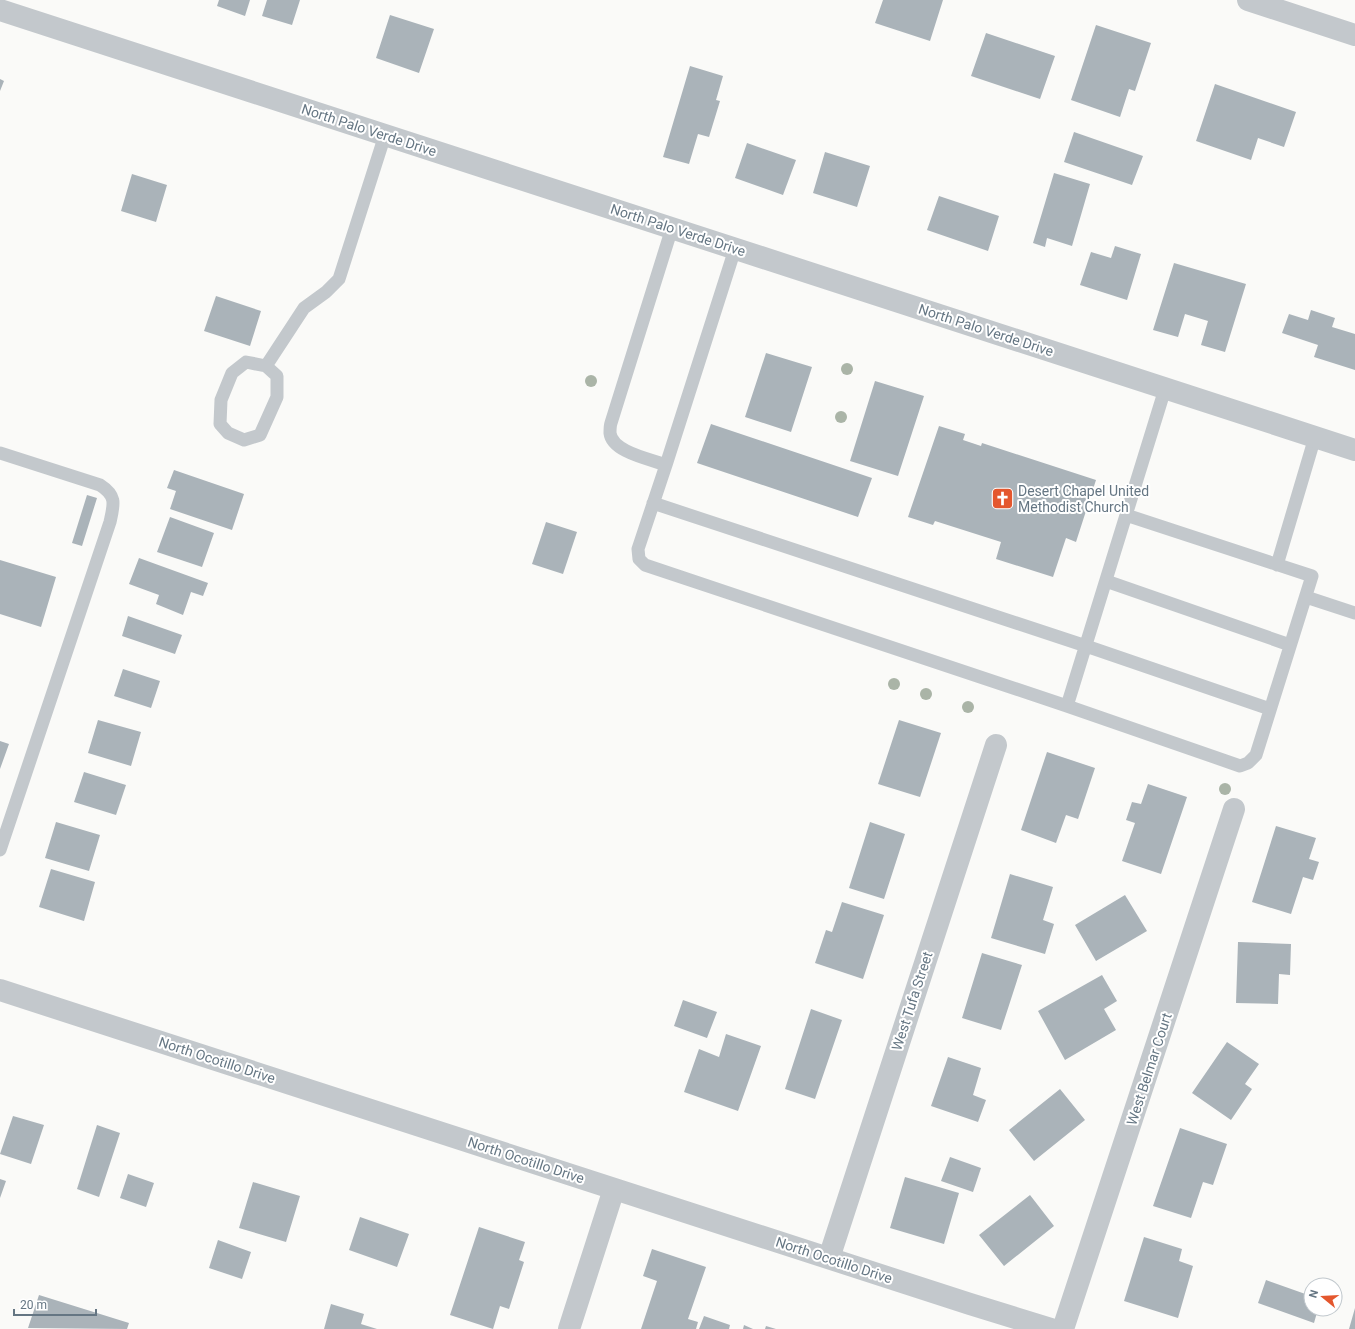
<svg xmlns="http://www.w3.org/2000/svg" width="1355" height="1329" font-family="Roboto,sans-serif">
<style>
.building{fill:#aab3b9}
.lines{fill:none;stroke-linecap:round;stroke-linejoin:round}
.service{stroke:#c3c8cc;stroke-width:13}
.minor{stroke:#c3c8cc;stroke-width:22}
.tree{fill:#aab4a7}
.labels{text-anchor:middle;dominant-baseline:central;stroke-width:4;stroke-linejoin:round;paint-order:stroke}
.street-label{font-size:14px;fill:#657683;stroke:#fff}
.poi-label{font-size:14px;fill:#657683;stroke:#fff;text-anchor:start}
</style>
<rect width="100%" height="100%" fill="#fafaf8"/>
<path class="building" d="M219 0H250L245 16 217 6Z
M267 0H300L292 25 262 16Z
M883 0H943L930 41 875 23Z
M390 15 434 29 419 73 376 58Z
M1096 25 1151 43 1135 91 1129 89 1120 117 1071 100Z
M986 33 1055 56 1040 99 971 76Z
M690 66 723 76 716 100 720 101 709 137 698 134 689 164 663 157Z
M0 79 4 81 0 91Z
M1215 84 1296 112 1284 147 1258 138 1251 160 1196 141Z
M1074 132 1143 156 1132 185 1064 162Z
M747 143 796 160 783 195 735 178Z
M825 152 870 166 857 207 813 193Z
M1054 173 1090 184 1072 246 1047 238 1045 247 1033 243Z
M132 174 167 185 156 222 121 211Z
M939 196 999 216 988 251 927 230Z
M1115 246 1141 254 1127 300 1080 285 1091 252 1111 258Z
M1174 263 1246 284 1225 352 1201 345 1208 321 1185 314 1178 337 1153 330Z
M216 296 261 311 250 346 204 331Z
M1311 310 1335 318 1332 327 1355 334V370L1314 357 1318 345 1282 333 1289 314 1308 320Z
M766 353 812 367 791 432 745 417Z
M875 381 924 396 898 476 850 461Z
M711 424 872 478 858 517 697 463Z
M939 426 965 434 963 440 981 446 982 443 1096 480 1076 542 1066 538 1053 577 996 559 1001 542 935 521 933 525 908 517Z
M174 470 244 494 232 530 170 509 176 491 167 488Z
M87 495 97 498 82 546 72 543Z
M170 517 214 533 202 567 157 552Z
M546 522 577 532 563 574 532 564Z
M139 558 208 583 203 596 191 592 183 615 156 604 159 595 129 584Z
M0 560 56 577 41 627 0 614Z
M128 616 182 635 175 654 122 636Z
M123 669 160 681 151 708 114 696Z
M98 720 141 732 131 766 88 753Z
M899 720 941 733 920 797 878 784Z
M0 741 9 744 0 769Z
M1047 752 1095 768 1078 819 1066 815 1056 843 1021 830Z
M84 772 126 785 116 815 74 802Z
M1148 784 1187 797 1161 874 1122 861 1135 823 1126 820 1132 802 1141 804Z
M56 822 100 835 89 871 45 858Z
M870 822 905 834 884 899 849 888Z
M1276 826 1316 838 1309 859 1319 862 1313 880 1303 877 1291 914 1252 902Z
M51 869 95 882 84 921 39 907Z
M1010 874 1053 887 1043 920 1054 924 1045 954 991 938Z
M1125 895 1147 931 1096 961 1075 925Z
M842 902 884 915 863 979 815 963 826 930 832 932Z
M1238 942 1291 944 1290 975 1279 974 1278 1004 1236 1003Z
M982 953 1022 965 1001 1030 962 1018Z
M1102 975 1117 1001 1104 1009 1116 1030 1065 1060 1038 1011Z
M683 1000 717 1012 707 1038 674 1026Z
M811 1009 842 1020 815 1099 785 1089Z
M726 1034 761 1046 738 1111 684 1092 699 1049 719 1057Z
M1227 1042 1259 1064 1245 1084 1252 1089 1231 1120 1192 1093Z
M948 1057 981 1068 973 1095 986 1100 978 1122 931 1106Z
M1060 1089 1085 1120 1034 1161 1009 1130Z
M13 1116 44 1125 31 1164 0 1154Z
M97 1125 120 1133 99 1197 77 1189Z
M1180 1128 1227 1144 1213 1185 1203 1182 1191 1218 1153 1206Z
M950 1157 981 1168 973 1192 941 1181Z
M128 1174 154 1183 146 1207 120 1198Z
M905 1177 959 1193 944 1244 890 1228Z
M0 1179 6 1181 0 1198Z
M253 1182 300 1196 286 1242 239 1228Z
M1030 1195 1054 1226 1004 1266 979 1235Z
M360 1217 409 1234 397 1267 349 1250Z
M479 1227 525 1242 519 1260 524 1262 509 1309 500 1306 493 1329 450 1315Z
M1144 1237 1182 1249 1179 1261 1193 1266 1178 1318 1124 1301Z
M218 1240 251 1252 242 1279 209 1268Z
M652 1249 706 1267 688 1319 698 1322 696 1329H641L657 1281 643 1276Z
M1266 1280 1311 1296V1309H1318L1314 1323 1258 1303Z
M39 1295 129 1323 127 1329 28 1328Z
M331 1304 364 1314 361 1324 377 1329H324Z
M1355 1308V1329H1349Z
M704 1316 730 1325 729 1329H699Z
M744 1325 753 1329H743Z
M766 1326 776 1329H765Z"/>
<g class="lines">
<path class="service" d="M672 228 611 423C610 426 610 430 610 433 612 452 650 459 666 465L735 249
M266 366 246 362 232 373 221 400 220 424 228 433 244 440 260 435 277 397V376L266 366 304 308 326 292 339 279 385 135
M0 453 100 485C117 496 114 504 110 522L0 850
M666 465 638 549 639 559 645 565 1067 706 1240 766 1248 763 1256 755 1312 576 1126 515
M653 503 1086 646 1270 709
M1277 565 1315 437
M1106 581 1290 645
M1306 597 1355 613
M1067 706 1165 389"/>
<path class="minor" d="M1248 0 1355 35
M0 10 1355 450
M0 990 970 1304 1051 1329
M829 1258 996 745
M569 1329 614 1189
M1063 1329 1234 809"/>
</g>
<g class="tree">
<circle cx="847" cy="369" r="6"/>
<circle cx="591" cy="381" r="6"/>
<circle cx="841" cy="417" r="6"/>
<circle cx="894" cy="684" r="6"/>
<circle cx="926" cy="694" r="6"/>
<circle cx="968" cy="707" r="6"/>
<circle cx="1225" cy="789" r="6"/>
</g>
<defs>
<symbol id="church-square" viewBox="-11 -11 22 22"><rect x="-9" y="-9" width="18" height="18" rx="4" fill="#e4572e" stroke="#fff"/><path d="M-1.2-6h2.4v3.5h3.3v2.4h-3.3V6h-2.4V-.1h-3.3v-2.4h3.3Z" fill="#fff"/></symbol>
</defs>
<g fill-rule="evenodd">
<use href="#church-square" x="990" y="486" width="25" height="25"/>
</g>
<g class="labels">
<g class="street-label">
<text transform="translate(369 130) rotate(18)">North Palo Verde Drive</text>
<text transform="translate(678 230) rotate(18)">North Palo Verde Drive</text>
<text transform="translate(986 330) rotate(18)">North Palo Verde Drive</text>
<text transform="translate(912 1001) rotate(-72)">West Tufa Street</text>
<text transform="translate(217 1060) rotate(18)">North Ocotillo Drive</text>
<text transform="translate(1149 1069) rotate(-72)">West Belmar Court</text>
<text transform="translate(526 1160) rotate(18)">North Ocotillo Drive</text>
<text transform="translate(834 1260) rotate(18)">North Ocotillo Drive</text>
</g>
<g class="poi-label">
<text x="1018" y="491">Desert Chapel United<tspan x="1018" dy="16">Methodist Church</tspan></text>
</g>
</g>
<g transform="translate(1323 1297) rotate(288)"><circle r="19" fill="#ffffff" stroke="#c1c8cd"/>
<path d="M0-3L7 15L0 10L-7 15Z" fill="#e4572e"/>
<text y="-6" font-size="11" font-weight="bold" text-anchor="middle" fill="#657683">N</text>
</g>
<path d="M14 1309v6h82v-6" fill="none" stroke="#657683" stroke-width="2"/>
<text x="20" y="1309" font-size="12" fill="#657683" stroke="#ffffff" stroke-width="3" paint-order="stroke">20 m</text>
</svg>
